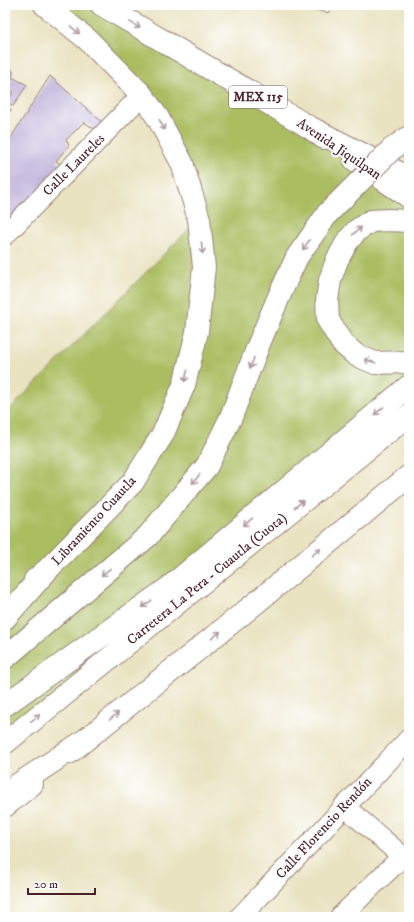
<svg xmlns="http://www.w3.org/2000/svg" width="414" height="922" font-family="'IM FELL DW Pica',serif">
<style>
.green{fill:#aabd61;stroke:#7a6e46}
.building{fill:#b9abd7}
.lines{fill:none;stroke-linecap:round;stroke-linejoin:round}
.service-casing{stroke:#9a8176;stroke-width:12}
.minor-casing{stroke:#9a8176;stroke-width:22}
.secondary-casing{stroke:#9a8176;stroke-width:24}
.primary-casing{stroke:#9a8176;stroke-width:24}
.motorway-casing{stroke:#9a8176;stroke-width:24}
.service{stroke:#fff;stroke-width:10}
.minor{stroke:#fff;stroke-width:20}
.secondary{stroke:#fff;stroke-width:22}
.primary{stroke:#fff;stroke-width:22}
.motorway{stroke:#fff;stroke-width:22}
.motorway-bridge-casing{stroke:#9a8176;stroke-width:24;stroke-linecap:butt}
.motorway-bridge{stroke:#fff;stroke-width:22}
.oneway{stroke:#ae9aa0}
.labels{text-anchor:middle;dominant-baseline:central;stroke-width:4;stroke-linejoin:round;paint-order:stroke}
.shield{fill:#fff;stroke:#80626b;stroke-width:1}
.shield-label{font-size:13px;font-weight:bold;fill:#4a1f2b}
.street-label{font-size:14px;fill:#4a1f2b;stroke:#fff}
</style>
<rect width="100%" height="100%" fill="#fff"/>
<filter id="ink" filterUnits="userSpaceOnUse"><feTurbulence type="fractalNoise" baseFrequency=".025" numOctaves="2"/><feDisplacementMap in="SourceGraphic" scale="8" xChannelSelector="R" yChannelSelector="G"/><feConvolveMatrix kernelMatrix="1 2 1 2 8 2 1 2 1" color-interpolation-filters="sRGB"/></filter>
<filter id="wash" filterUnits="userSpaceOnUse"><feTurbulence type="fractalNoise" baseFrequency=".012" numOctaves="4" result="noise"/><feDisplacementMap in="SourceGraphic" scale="16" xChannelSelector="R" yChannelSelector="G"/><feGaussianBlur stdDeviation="0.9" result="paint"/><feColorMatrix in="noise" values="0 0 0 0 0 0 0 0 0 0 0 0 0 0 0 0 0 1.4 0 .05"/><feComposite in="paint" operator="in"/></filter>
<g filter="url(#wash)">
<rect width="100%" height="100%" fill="#eae3c2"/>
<path class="green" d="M49 5H98L309 130 409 199V383L170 587 5 704V621L136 482 201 332 185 162Z
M199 219 204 267 163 434 5 608V414Z
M152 616 5 743V715Z"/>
<g id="blocks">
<path class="building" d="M7 66 13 71 12 77 27 85 13 106 7 102 14 91 8 88 5 93V69Z
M50 76 103 123 97 131 84 122 66 140 69 145 56 161 64 166 5 228V147Z
M5 105 11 110 5 119Z"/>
</g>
</g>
<g filter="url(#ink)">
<use href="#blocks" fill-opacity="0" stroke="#9a8176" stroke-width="1"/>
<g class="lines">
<defs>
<path id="service" d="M318 5 326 7"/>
<path id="minor" d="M5 235 142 95
M344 806 409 862
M240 917 409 739
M340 917 402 857"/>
<path id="secondary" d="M35 580 49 568 133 482 163 434 184 385 197 332 204 267 199 219 182 163 158 118 142 95 88 40 45 5
M69 753 257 602 409 476
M5 806 32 784"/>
<path id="primary" d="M102 5 309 127 324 138
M355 160 409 197"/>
<path id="motorway" d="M309 127 409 178
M392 149 409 137
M409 221 389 220 371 221 356 231 347 242 337 260 330 280 327 300 328 320 342 343 356 355 375 363 409 362
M5 618 49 568
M5 658 148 536 207 466 231 417 258 346 280 294 297 257 328 213
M5 705 170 587 409 386
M5 743 409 415
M5 793 84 741"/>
</defs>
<use href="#service" class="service-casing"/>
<use href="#minor" class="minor-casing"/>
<use href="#secondary" class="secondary-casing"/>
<use href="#primary" class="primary-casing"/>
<use href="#motorway" class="motorway-casing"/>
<use href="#service" class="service"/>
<use href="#minor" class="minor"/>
<use href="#secondary" class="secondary"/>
<use href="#primary" class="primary"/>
<use href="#motorway" class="motorway"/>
<defs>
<path id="motorway-bridge" d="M328 213 392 149"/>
</defs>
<use href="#motorway-bridge" class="motorway-bridge-casing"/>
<use href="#motorway-bridge" class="motorway-bridge"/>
</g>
<defs><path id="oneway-shaft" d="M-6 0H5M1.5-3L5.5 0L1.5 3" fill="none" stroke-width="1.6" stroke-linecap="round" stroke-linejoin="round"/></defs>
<g class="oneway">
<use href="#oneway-shaft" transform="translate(135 25) rotate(31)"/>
<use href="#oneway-shaft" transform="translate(75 30) rotate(40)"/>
<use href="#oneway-shaft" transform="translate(162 125) rotate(62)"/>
<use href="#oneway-shaft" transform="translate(357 231) rotate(-41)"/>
<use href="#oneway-shaft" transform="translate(306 245) rotate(124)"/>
<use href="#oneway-shaft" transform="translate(202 248) rotate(84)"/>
<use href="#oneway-shaft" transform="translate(370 361) rotate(-161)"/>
<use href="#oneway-shaft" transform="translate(252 363) rotate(111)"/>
<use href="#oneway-shaft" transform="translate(186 376) rotate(105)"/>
<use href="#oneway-shaft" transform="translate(379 411) rotate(140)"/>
<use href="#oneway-shaft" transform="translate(196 479) rotate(129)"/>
<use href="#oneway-shaft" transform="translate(299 504) rotate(-39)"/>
<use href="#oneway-shaft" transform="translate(248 522) rotate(140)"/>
<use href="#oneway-shaft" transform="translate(316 552) rotate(-40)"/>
<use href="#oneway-shaft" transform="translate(106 572) rotate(140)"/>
<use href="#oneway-shaft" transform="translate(147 604) rotate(144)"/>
<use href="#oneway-shaft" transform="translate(216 635) rotate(-39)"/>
<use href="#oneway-shaft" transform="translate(114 716) rotate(-39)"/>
<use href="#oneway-shaft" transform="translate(35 718) rotate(-39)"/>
</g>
</g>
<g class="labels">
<rect class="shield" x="229" y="86" width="58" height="22" rx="3"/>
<g class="shield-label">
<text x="258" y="97">MEX 115</text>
</g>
<g class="street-label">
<text transform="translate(339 149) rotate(34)">Avenida Jiquilpan</text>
<text transform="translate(74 165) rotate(-45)">Calle Laureles</text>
<text transform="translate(94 521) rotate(-47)">Libramiento Cuautla</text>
<text transform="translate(207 579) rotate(-39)">Carretera La Pera - Cuautla (Cuota)</text>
<text transform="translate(324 828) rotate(-47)">Calle Florencio Rendón</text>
</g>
</g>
<rect width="414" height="922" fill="none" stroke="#fff" stroke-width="20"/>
<path d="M28 888v6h67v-6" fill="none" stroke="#4a1f2b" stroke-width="2"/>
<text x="34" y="888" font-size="12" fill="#4a1f2b" stroke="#ffffff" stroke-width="3" paint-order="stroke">20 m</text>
</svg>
